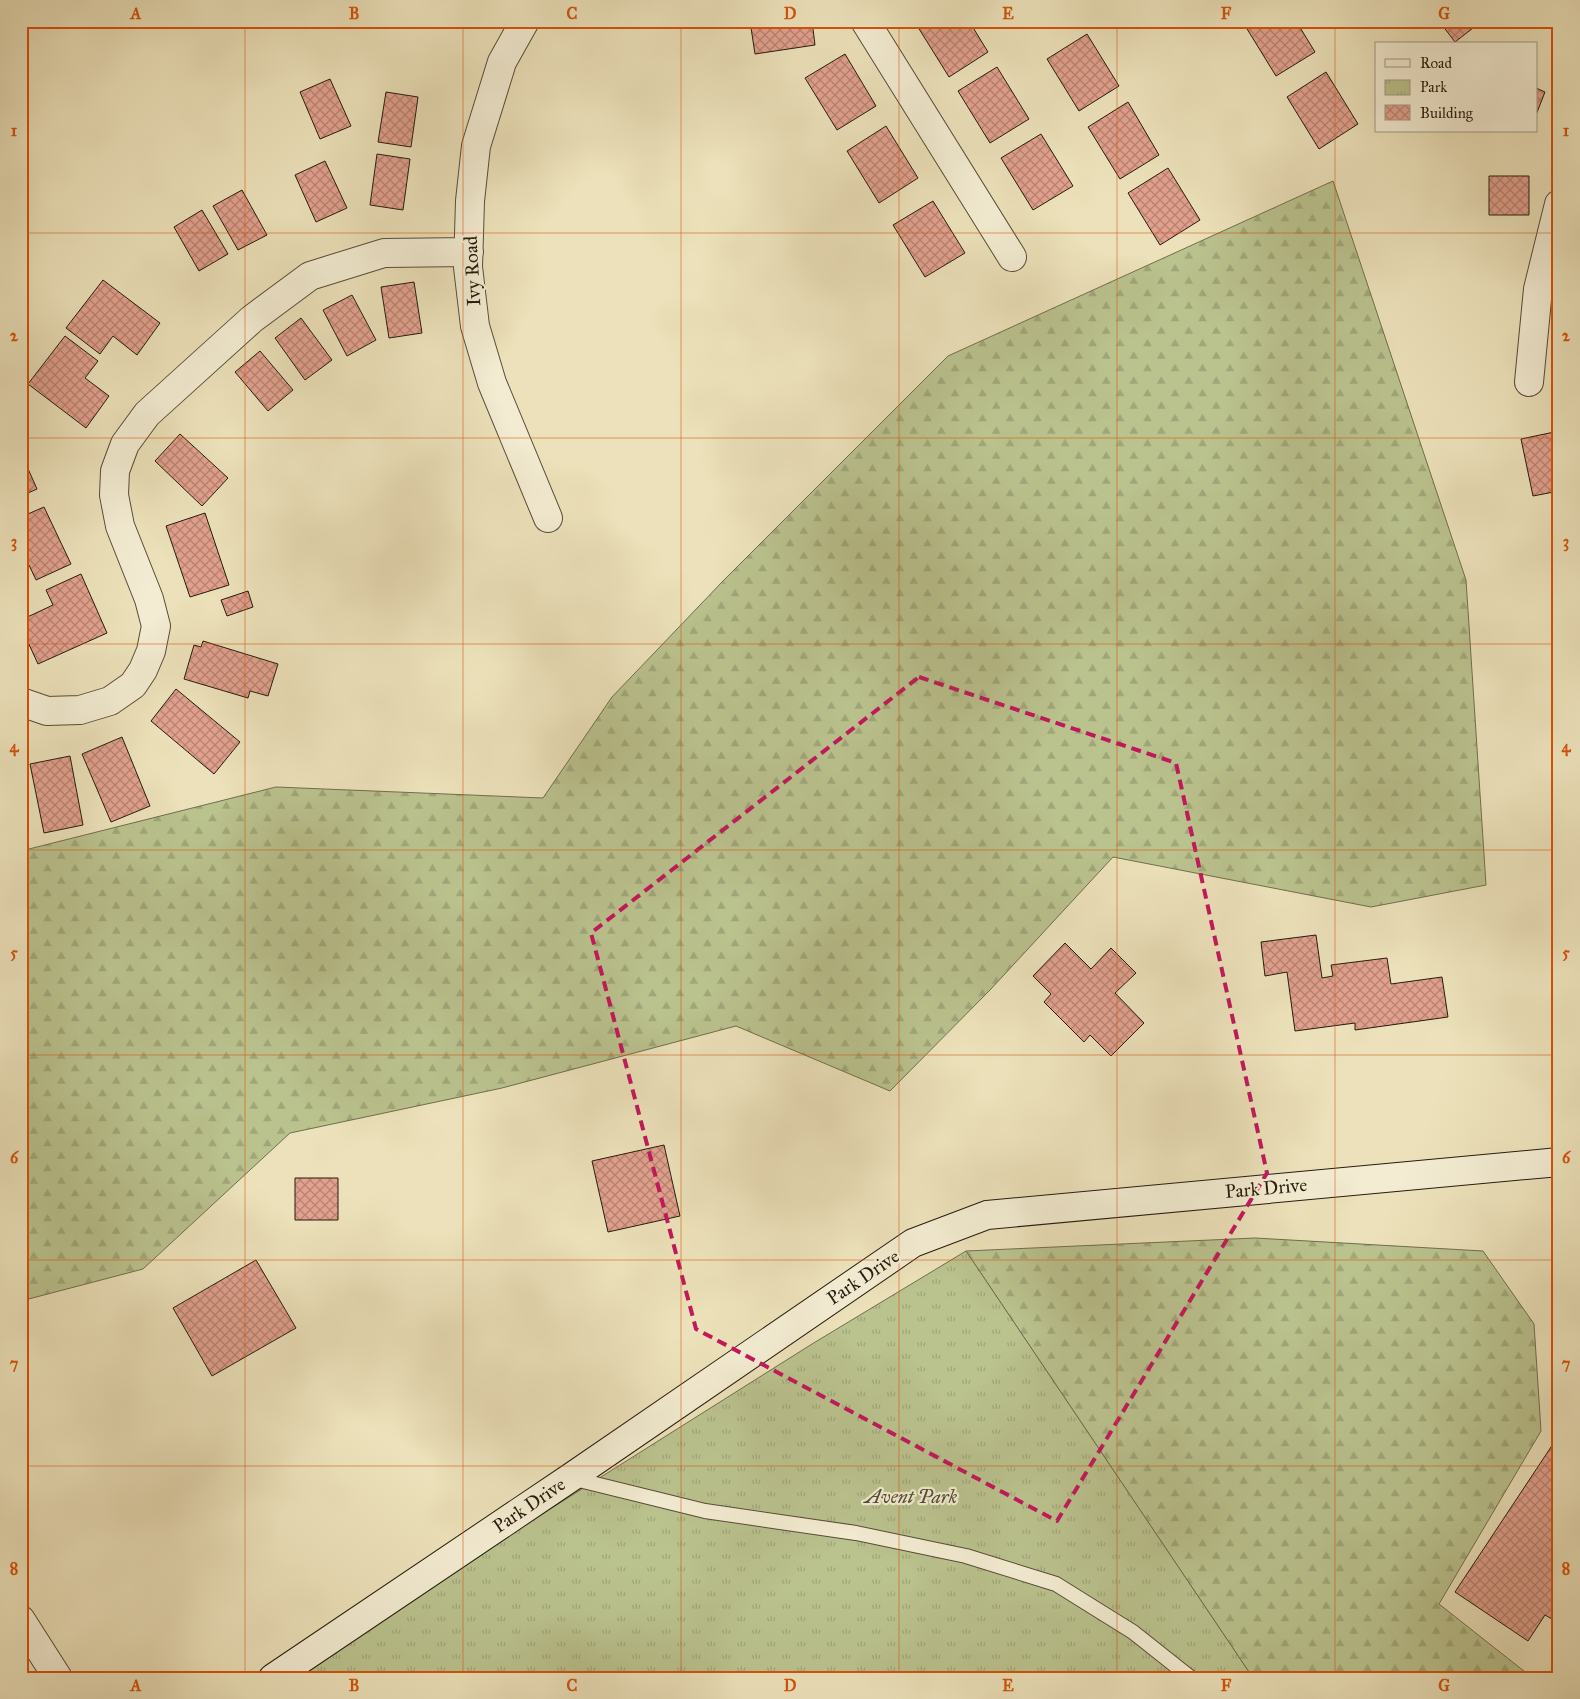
<svg xmlns="http://www.w3.org/2000/svg" width="1580" height="1699" font-family="'IM FELL Great Primer',serif">
<style>
.forest{fill:url(#forest-firs);stroke:#706e4e}
.park{fill:url(#park-tufts);stroke:#706e4e}
.building{fill:url(#building-cross-hatch);stroke:#261b0e}
.lines{fill:none;stroke-linecap:round;stroke-linejoin:round}
.lane-casing{stroke:#584c39;stroke-width:16}
.street-casing{stroke:#584c39;stroke-width:30}
.secondary-casing{stroke:#261b0e;stroke-width:30}
.lane{stroke:#f3ecd2;stroke-width:14}
.street{stroke:#f3ecd2;stroke-width:28}
.secondary{stroke:#f3ecd2;stroke-width:28}
.marked{fill:none;stroke:#c2185b;stroke-width:4;stroke-dasharray:10 6;stroke-linejoin:round}
.grid{fill:none;stroke:#d5530c;stroke-width:1;stroke-opacity:0.55}
.labels{text-anchor:middle;dominant-baseline:central;stroke-width:4.5;stroke-linejoin:round;paint-order:stroke}
.street-label{font-size:19px;fill:#261b0e;stroke:#f3ecd2}
.park-label{font-size:19px;font-style:italic;fill:#524d34;stroke:#f3ecd2}
.neatline{fill:none;stroke:#d5530c;stroke-width:2}
.grid-label{font-size:16px;text-anchor:middle;font-weight:bold;fill:#d5530c}
</style>
<defs>
<pattern id="forest-firs" width="22" height="20" patternUnits="userSpaceOnUse" patternTransform="scale(1.25)"><rect width="22" height="20" fill="#bac28e"/><path d="M5 1l3.5 6h-7zM16 11l3.5 6h-7z" fill="#a0a679"/></pattern>
<pattern id="park-tufts" width="24" height="20" patternUnits="userSpaceOnUse" patternTransform="scale(1.25)"><rect width="24" height="20" fill="#bac28e"/><path d="M3 7l-1-3M5 7V3M7 7l1-3M15 17l-1-3M17 17v-4M19 17l1-3" fill="none" stroke="#a0a679"/></pattern>
<pattern id="building-cross-hatch" width="8" height="8" patternUnits="userSpaceOnUse" patternTransform="scale(1.25)"><rect width="8" height="8" fill="#e2a18e"/><path d="M0 0l8 8M0 8l8-8" fill="none" stroke="#b78272"/></pattern>
</defs>
<rect width="100%" height="100%" fill="#ece1ba"/>
<filter id="stains"><feTurbulence type="fractalNoise" baseFrequency=".004" numOctaves="4"/><feColorMatrix values="0 0 0 0 .2 0 0 0 0 .09 0 0 0 0 .02 0 0 0 .5 -.17"/></filter>
<radialGradient id="worn" r=".72"><stop offset=".6" stop-color="#630" stop-opacity="0"/><stop offset="1" stop-color="#630" stop-opacity=".3"/></radialGradient>
<path class="forest" d="M1333 181 1466 580 1486 885 1371 907 1113 857 990 990 890 1091 736 1026 502 1088 290 1133 143 1269 21 1301V851L276 787 543 798 612 697 723 581 948 356Z
M1559 564V630L1554 628V571Z
M1255 1238 1483 1251 1534 1324 1541 1431 1439 1604 1529 1675 1539 1678H1253L966 1251Z"/>
<path class="park" d="M966 1251 1253 1678H282L812 1344Z"/>
<path class="building" d="M750 21H812L815 45 755 54Z
M921 21H969L988 52 949 77 916 24Z
M1248 21H1296L1315 52 1276 76 1244 24Z
M1439 21H1482L1455 42Z
M1087 34 1119 86 1079 111 1047 59Z
M845 54 876 106 837 130 805 78Z
M997 67 1029 119 990 143 958 91Z
M1326 72 1358 124 1319 149 1287 97Z
M330 79 351 126 320 139 300 92Z
M1536 88 1545 92 1536 115Z
M386 92 418 97 411 147 378 142Z
M1128 102 1159 155 1120 179 1088 127Z
M886 126 918 178 879 203 847 151Z
M1041 134 1073 186 1033 210 1001 158Z
M377 154 410 159 403 210 370 205Z
M325 161 347 208 316 222 295 175Z
M1168 168 1200 220 1160 245 1128 193Z
M1489 176H1529V215H1489Z
M242 190 267 235 238 250 213 206Z
M933 201 965 253 925 277 893 225Z
M202 210 228 254 199 271 174 227Z
M103 280 160 323 137 355 113 336 100 354 66 328Z
M414 282 422 333 389 338 381 287Z
M352 295 376 340 347 356 323 310Z
M301 318 332 360 305 380 275 338Z
M65 336 98 361 85 378 109 396 86 428 28 384Z
M260 351 293 390 268 411 235 372Z
M1559 431V491L1533 496 1521 439Z
M180 434 228 478 202 506 155 461Z
M21 453 37 489 21 496Z
M44 507 71 564 36 580 29 565 21 569V517Z
M205 513 229 585 190 597 166 526Z
M81 574 107 633 38 664 21 627V620L53 605 46 590Z
M248 591 253 607 227 616 221 600Z
M203 641 278 664 268 696 250 691 248 698 184 679 194 645 201 647Z
M176 689 240 742 214 774 151 721Z
M122 737 150 806 111 822 82 754Z
M70 756 83 825 44 833 30 764Z
M1316 935 1322 978 1333 976 1331 965 1387 958 1391 984 1442 977 1448 1017 1355 1030V1023L1295 1031 1287 972 1265 976 1261 942Z
M1065 943 1091 969 1111 948 1136 973 1115 993 1144 1023 1111 1056 1090 1035 1084 1042 1044 1002 1051 994 1033 976Z
M664 1145 680 1216 608 1232 592 1161Z
M295 1178H338V1220H295Z
M256 1260 296 1328 212 1376 173 1308Z
M1559 1435V1623L1545 1615 1528 1641 1455 1592Z"/>
<g class="lines">
<defs>
<path id="lane" d="M571 1478 705 1511 856 1533 966 1556 1056 1584 1133 1632 1191 1678"/>
<path id="street" d="M525 21 502 62 476 146 470 201 468 267 475 326 492 383 548 518
M865 21 1012 257
M1529 382 1538 289 1559 204
M21 702 47 711 80 710 110 701 133 685 143 670 151 651 156 626 149 599 120 526 114 495 115 471 125 444 147 414 252 319 310 276 384 253 469 252
M21 1620 58 1678"/>
<path id="secondary" d="M273 1678 570 1478 913 1243 987 1215 1559 1162"/>
</defs>
<use href="#lane" class="lane-casing"/>
<use href="#street" class="street-casing"/>
<use href="#secondary" class="secondary-casing"/>
<use href="#lane" class="lane"/>
<use href="#street" class="street"/>
<use href="#secondary" class="secondary"/>
</g>
<path class="marked" d="M919 677 1176 763 1267 1173 1057 1521 696 1329 591 933Z"/>
<path class="grid" d="M245 21V1678M463 21V1678M681 21V1678M899 21V1678M1117 21V1678M1335 21V1678M21 233H1559M21 438H1559M21 644H1559M21 850H1559M21 1055H1559M21 1260H1559M21 1466H1559"/>
<g class="labels">
<g class="street-label">
<text transform="translate(472 271) rotate(-93)">Ivy Road</text>
<text transform="translate(1266 1188) rotate(-5)">Park Drive</text>
<text transform="translate(863 1277) rotate(-34)">Park Drive</text>
<text transform="translate(529 1505) rotate(-34)">Park Drive</text>
</g>
<g class="park-label">
<text x="911" y="1496">Avent Park</text>
</g>
</g>
<rect width="1580" height="1699" fill="none" stroke="#ece1ba" stroke-width="55"/>
<rect x="1375" y="42" width="162" height="90" fill="#f3ecd2" stroke="#a19884"/>
<rect x="1385" y="59" width="25" height="8" fill="#f3ecd2" stroke="#a19884"/>
<text x="1420" y="68" font-size="15" fill="#261b0e">Road</text>
<rect x="1385" y="80" width="25" height="15" fill="url(#park-tufts)" stroke="#a19884"/>
<text x="1420" y="92" font-size="15" fill="#261b0e">Park</text>
<rect x="1385" y="105" width="25" height="15" fill="url(#building-cross-hatch)" stroke="#a19884"/>
<text x="1420" y="118" font-size="15" fill="#261b0e">Building</text>
<rect x="28" y="28" width="1524" height="1644" class="neatline"/>
<g class="grid-label">
<text x="136" y="19">A</text>
<text x="354" y="19">B</text>
<text x="572" y="19">C</text>
<text x="790" y="19">D</text>
<text x="1008" y="19">E</text>
<text x="1226" y="19">F</text>
<text x="1444" y="19">G</text>
<text x="14" y="136">1</text>
<text x="1566" y="136">1</text>
<text x="14" y="341">2</text>
<text x="1566" y="341">2</text>
<text x="14" y="547">3</text>
<text x="1566" y="547">3</text>
<text x="14" y="752">4</text>
<text x="1566" y="752">4</text>
<text x="14" y="958">5</text>
<text x="1566" y="958">5</text>
<text x="14" y="1163">6</text>
<text x="1566" y="1163">6</text>
<text x="14" y="1369">7</text>
<text x="1566" y="1369">7</text>
<text x="14" y="1574">8</text>
<text x="1566" y="1574">8</text>
<text x="136" y="1691">A</text>
<text x="354" y="1691">B</text>
<text x="572" y="1691">C</text>
<text x="790" y="1691">D</text>
<text x="1008" y="1691">E</text>
<text x="1226" y="1691">F</text>
<text x="1444" y="1691">G</text>
</g>
<rect width="100%" height="100%" filter="url(#stains)"/>
<rect width="100%" height="100%" fill="url(#worn)"/>
</svg>
